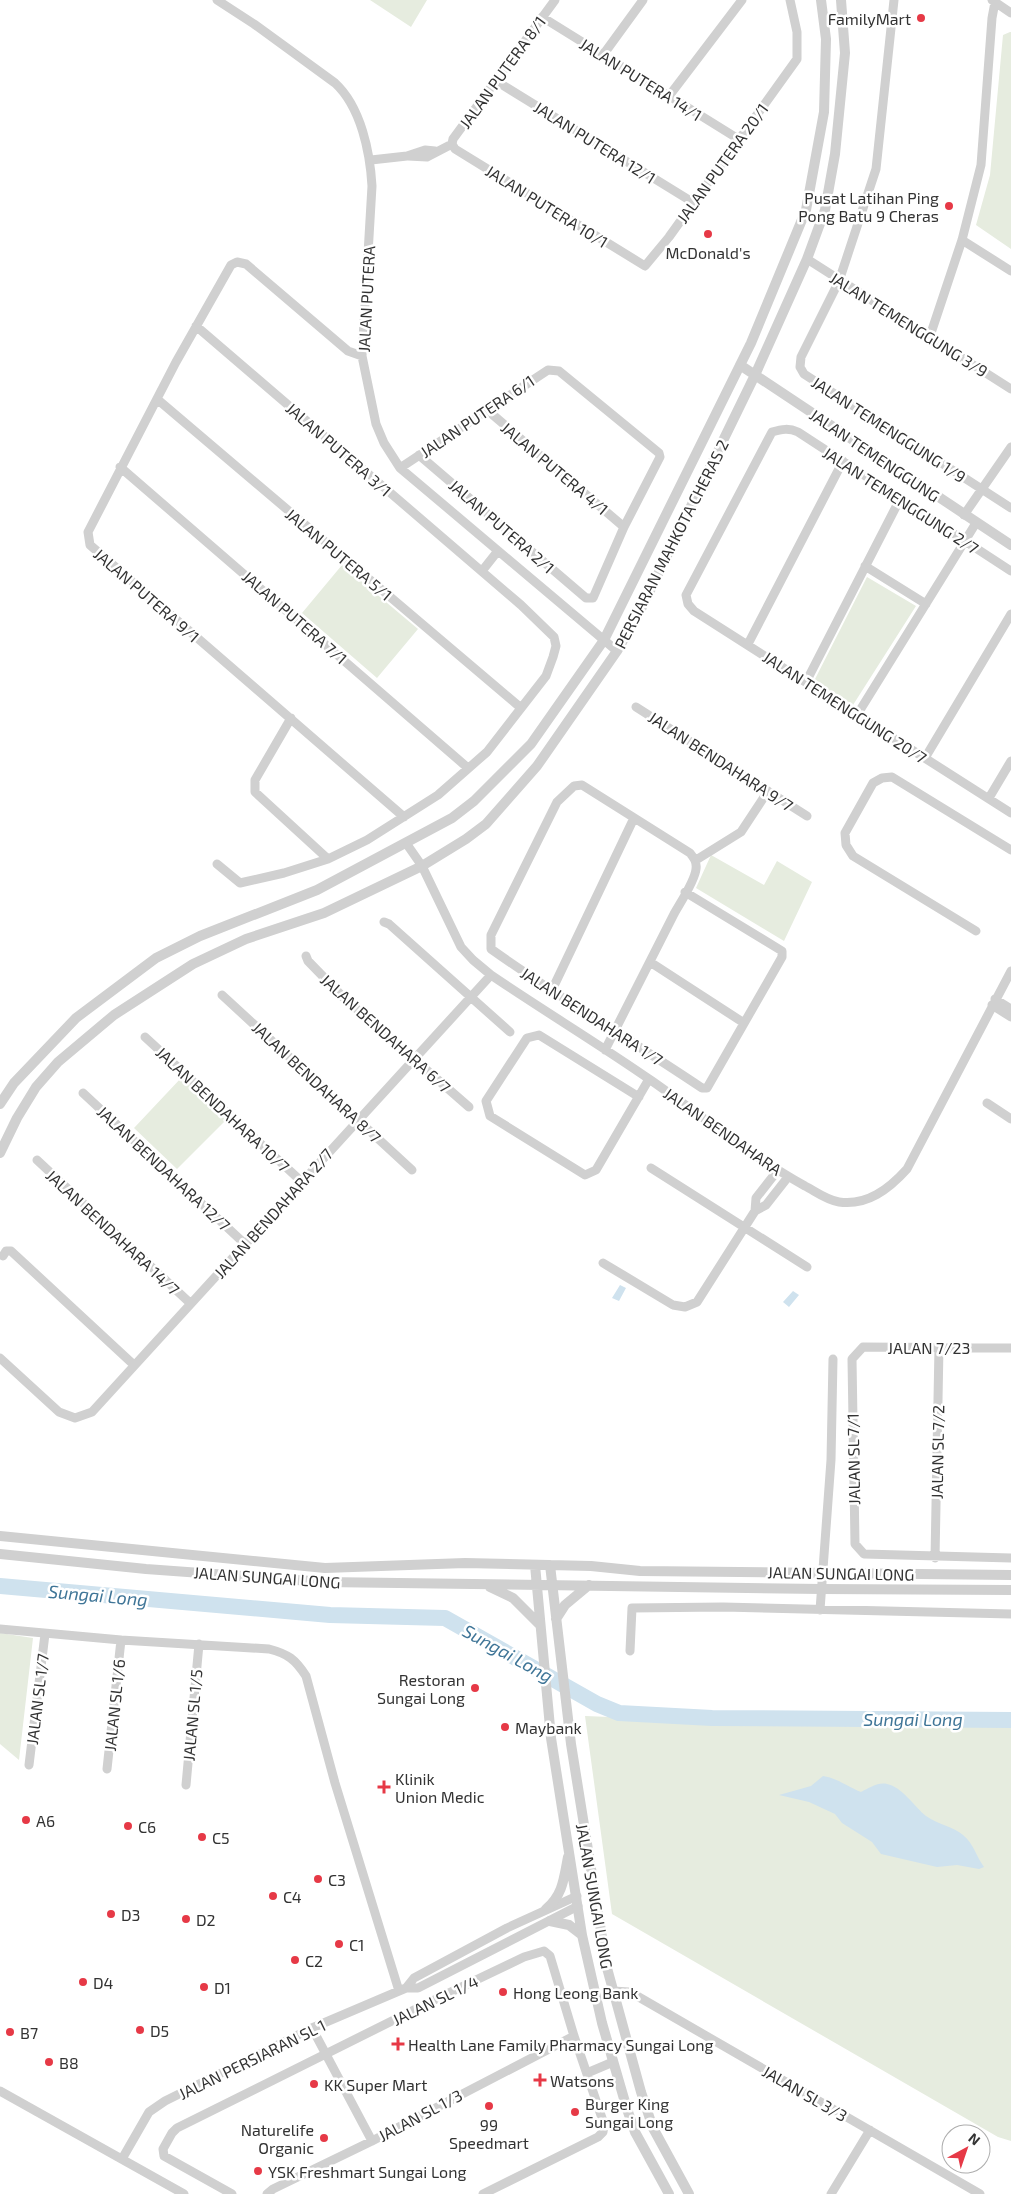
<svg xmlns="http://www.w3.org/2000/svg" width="1011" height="2194" font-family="'Exo 2',sans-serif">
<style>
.green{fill:#e6ecdf}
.water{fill:#cfe2ee}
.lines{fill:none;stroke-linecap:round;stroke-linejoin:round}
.river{stroke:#cfe2ee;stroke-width:16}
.minor{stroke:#d0d0d0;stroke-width:9}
.tertiary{stroke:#d0d0d0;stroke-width:10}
.poi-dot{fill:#e63946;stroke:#fff;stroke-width:2}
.labels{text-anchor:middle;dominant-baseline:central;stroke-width:5;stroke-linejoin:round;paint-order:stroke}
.poi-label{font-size:16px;fill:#333;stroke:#fff;text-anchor:start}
.street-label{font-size:16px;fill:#333;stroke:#fff}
.water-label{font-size:18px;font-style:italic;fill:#3f7597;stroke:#fff}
</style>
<rect width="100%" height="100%" fill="#fff"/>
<path class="green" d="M370 0H427L411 27Z
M1010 32H1011V249L976 225 990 175 1003 35Z
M342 565 418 629 377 678 302 613Z
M867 577 916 606 853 705 814 681Z
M711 855 764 885 777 861 812 882 784 941 696 888Z
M182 1077 226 1120 177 1169 134 1128Z
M0 1633 33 1638 19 1760 0 1744Z
M585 1716 734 1722 1011 1725V2141L998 2137 612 1914Z"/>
<path class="water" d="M620 1285 626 1288 619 1301 612 1298Z
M793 1291 799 1295 789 1307 783 1302Z
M823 1776C837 1778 848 1787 861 1792 869 1788 878 1782 887 1784 902 1787 914 1806 926 1816 937 1824 954 1827 963 1835 974 1844 976 1856 984 1867L979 1869 957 1865 937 1867 881 1854 872 1842 842 1823 835 1814 809 1802 779 1795 811 1786Z"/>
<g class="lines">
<path class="river" d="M0 1586 330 1615 445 1618 597 1704 619 1713 712 1718 1011 1720"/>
<path class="minor" d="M217 0 254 24 335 83C361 107 370 152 372 186L362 356 376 424 384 443 400 468 617 651
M894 0 876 169 839 281 801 357 800 367 804 374 1011 508
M992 0 1011 13
M542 17 740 140
M603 55 643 0
M496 81 694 203
M669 96 742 0
M452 144 455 149 645 266 669 237 797 59V32L790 0
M452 144 453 139 555 0
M408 156 427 157 452 144
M371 160 407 156 425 150 435 151
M962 240 1011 271
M807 259 1011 389
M196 326 521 605 554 637 556 646 553 657 546 676 487 752 438 795 367 840 328 859 284 873 240 883 217 864
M930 336 962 240 981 165 992 18 995 2
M362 356 348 351 246 264 237 262 231 265 176 362 88 532 90 545 404 817
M157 399 521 708
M486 409 624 527
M120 467 468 768
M400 468 548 370 559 371 659 453 660 457 624 527 593 598H586L419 455
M964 515 1011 447
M865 566 926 604
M482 571 497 552
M1011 571 798 432C789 428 782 429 772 432L686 595 688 604 694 611 1011 813
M748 644 843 461
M806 682 900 499
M636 707 807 816
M857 715 976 523
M291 718 255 780V792L328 859
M925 758 1011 614
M989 798 1011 761
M406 843 422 866 461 947 473 960 491 975C544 1011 599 1044 652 1081 702 1116 751 1156 805 1186 815 1191 826 1200 839 1202 867 1206 889 1189 907 1169L1011 971
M696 860 741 832 768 791
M384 922 389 924 510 1032
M976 931 853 856 846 845 845 833 873 783 882 778 892 777 1011 850
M306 956 308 961 343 997 469 1107
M650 962 744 1023
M552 990 634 818
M222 995 412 1170
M995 999 1011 1009
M992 1005 1011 1017
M145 1037 301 1181
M605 1050C628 1005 651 959 674 914 680 903 695 881 696 869 697 862 694 858 690 853L582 785 574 786 557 802 491 935V949C560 998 632 1041 702 1088H707L782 957V951L685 892
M83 1093 245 1244
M639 1097 539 1035 527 1038 486 1101 490 1116 585 1175 596 1170 649 1079
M987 1103 1011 1119
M37 1160 190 1303
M651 1168 807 1267
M755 1211 756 1198 778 1170
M3 1256 6 1251H11L134 1365
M603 1263 673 1305 685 1307 697 1302 755 1211 766 1205 788 1177
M1011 1348 863 1347 852 1359 855 1544 864 1554 1011 1558
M0 1358 59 1412 75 1418 92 1412 491 975
M935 1558 939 1347
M820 1610 831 1460 833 1359
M0 1629 121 1640 269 1649C288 1654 295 1659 306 1676L335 1783 399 1991
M630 1651 632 1608 723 1607 1011 1614
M29 1765 45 1634
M107 1769 121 1640
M186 1785 199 1644
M406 1988H418L578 1906
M613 1991 629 1992 637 1996 980 2194
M312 2028 372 2141
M587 2073 613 2062
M0 2091 184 2194
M122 2159 149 2112 165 2101 312 2028 406 1988 414 1978 507 1928 577 1896
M232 2194 164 2156 163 2149 172 2133 177 2128 430 2002 524 1957 544 1951 550 1956 574 2036 604 2124 603 2132 598 2137 483 2194
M267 2194 273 2189 372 2141 574 2036
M831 2194 870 2130"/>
<path class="tertiary" d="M740 365 1011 545
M0 1104 14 1083 76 1018 156 958 200 936 317 890 452 818 474 801 531 744 604 640 751 343 806 210 824 112 826 39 821 0
M0 1153 17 1118 36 1087 58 1062 114 1015 193 964 246 939 324 913 422 866 466 839 486 824 537 766 617 651 641 609 755 375 807 259 825 210 835 154 845 53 841 0
M0 1536 325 1568 465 1563 591 1566 640 1571 1011 1575
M0 1554 146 1569 324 1582 821 1589 1011 1590
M535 1565 551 1738 582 1935 602 2023 627 2109 635 2132 669 2194
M550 1565 571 1744 607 1968 641 2092 653 2128 689 2194
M490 1587 513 1598 540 1625
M556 1619 565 1605 589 1585
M546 1909C563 1895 564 1878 568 1857
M550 1921 569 1925 582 1935"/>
</g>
<g class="poi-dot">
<circle cx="921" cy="18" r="5"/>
<circle cx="949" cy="206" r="5"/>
<circle cx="708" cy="234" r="5"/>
<circle cx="475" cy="1688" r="5"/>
<circle cx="505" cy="1727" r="5"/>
<path d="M381.5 1779.5h5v5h5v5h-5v5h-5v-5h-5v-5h5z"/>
<circle cx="26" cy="1820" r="5"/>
<circle cx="128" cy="1826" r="5"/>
<circle cx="202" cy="1837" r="5"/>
<circle cx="318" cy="1879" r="5"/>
<circle cx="273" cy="1896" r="5"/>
<circle cx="111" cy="1914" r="5"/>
<circle cx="186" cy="1919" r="5"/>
<circle cx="339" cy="1944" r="5"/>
<circle cx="295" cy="1960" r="5"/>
<circle cx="83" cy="1982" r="5"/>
<circle cx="204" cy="1987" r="5"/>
<circle cx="503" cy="1992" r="5"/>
<circle cx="140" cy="2030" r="5"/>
<circle cx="10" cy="2032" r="5"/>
<path d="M395.5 2036.5h5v5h5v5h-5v5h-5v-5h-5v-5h5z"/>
<circle cx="49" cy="2062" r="5"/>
<path d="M537.5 2072.5h5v5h5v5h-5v5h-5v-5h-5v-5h5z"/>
<circle cx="314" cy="2084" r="5"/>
<circle cx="489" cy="2106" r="5"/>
<circle cx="575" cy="2112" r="5"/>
<circle cx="324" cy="2138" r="5"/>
<circle cx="258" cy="2171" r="5"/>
</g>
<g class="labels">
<g class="poi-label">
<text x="911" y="18" text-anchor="end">FamilyMart</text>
<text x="939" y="197" text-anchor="end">Pusat Latihan Ping<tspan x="939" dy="18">Pong Batu 9 Cheras</tspan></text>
<text x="708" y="252" text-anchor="middle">McDonald's</text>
<text x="465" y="1679" text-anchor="end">Restoran<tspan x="465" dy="18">Sungai Long</tspan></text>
<text x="515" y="1727">Maybank</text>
<text x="395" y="1778">Klinik<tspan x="395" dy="18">Union Medic</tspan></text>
<text x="36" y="1820">A6</text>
<text x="138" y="1826">C6</text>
<text x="212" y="1837">C5</text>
<text x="328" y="1879">C3</text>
<text x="283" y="1896">C4</text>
<text x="121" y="1914">D3</text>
<text x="196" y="1919">D2</text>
<text x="349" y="1944">C1</text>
<text x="305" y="1960">C2</text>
<text x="93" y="1982">D4</text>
<text x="214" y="1987">D1</text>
<text x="513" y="1992">Hong Leong Bank</text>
<text x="150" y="2030">D5</text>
<text x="20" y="2032">B7</text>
<text x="408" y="2044">Health Lane Family Pharmacy Sungai Long</text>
<text x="59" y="2062">B8</text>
<text x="550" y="2080">Watsons</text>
<text x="324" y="2084">KK Super Mart</text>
<text x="585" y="2103">Burger King<tspan x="585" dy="18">Sungai Long</tspan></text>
<text x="489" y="2124" text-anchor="middle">99<tspan x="489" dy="18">Speedmart</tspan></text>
<text x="314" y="2129" text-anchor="end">Naturelife<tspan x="314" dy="18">Organic</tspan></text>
<text x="268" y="2171">YSK Freshmart Sungai Long</text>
</g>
<g class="street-label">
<text transform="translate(502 72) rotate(-54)">JALAN PUTERA 8/1</text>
<text transform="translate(641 79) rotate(32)">JALAN PUTERA 14/1</text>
<text transform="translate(595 142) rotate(32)">JALAN PUTERA 12/1</text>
<text transform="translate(722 163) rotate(-54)">JALAN PUTERA 20/1</text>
<text transform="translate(547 206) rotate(32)">JALAN PUTERA 10/1</text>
<text transform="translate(366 299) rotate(-87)">JALAN PUTERA</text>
<text transform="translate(909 324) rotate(32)">JALAN TEMENGGUNG 3/9</text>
<text transform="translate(477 416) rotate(-34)">JALAN PUTERA 6/1</text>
<text transform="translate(889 429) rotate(33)">JALAN TEMENGGUNG 1/9</text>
<text transform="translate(339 449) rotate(41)">JALAN PUTERA 3/1</text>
<text transform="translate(875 455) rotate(34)">JALAN TEMENGGUNG</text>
<text transform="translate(555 468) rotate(40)">JALAN PUTERA 4/1</text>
<text transform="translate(901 500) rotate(33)">JALAN TEMENGGUNG 2/7</text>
<text transform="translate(502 526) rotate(41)">JALAN PUTERA 2/1</text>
<text transform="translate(671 544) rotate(-63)">PERSIARAN MAHKOTA CHERAS 2</text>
<text transform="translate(339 554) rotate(40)">JALAN PUTERA 5/1</text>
<text transform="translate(147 595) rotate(41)">JALAN PUTERA 9/1</text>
<text transform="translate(295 617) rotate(41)">JALAN PUTERA 7/1</text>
<text transform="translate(845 707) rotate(33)">JALAN TEMENGGUNG 20/7</text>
<text transform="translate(721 761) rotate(33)">JALAN BENDAHARA 9/7</text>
<text transform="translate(592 1016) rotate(33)">JALAN BENDAHARA 1/7</text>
<text transform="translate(386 1033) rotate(42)">JALAN BENDAHARA 6/7</text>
<text transform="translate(317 1082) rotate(43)">JALAN BENDAHARA 8/7</text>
<text transform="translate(223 1109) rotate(43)">JALAN BENDAHARA 10/7</text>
<text transform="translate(723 1131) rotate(35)">JALAN BENDAHARA</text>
<text transform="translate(164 1168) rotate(43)">JALAN BENDAHARA 12/7</text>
<text transform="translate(273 1213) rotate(-48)">JALAN BENDAHARA 2/7</text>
<text transform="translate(113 1232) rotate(43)">JALAN BENDAHARA 14/7</text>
<text x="929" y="1347">JALAN 7/23</text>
<text transform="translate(937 1452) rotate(-89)">JALAN SL 7/2</text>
<text transform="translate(853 1459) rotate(-91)">JALAN SL 7/1</text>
<text transform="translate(841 1573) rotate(1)">JALAN SUNGAI LONG</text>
<text transform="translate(267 1577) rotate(4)">JALAN SUNGAI LONG</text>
<text transform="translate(37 1699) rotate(-83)">JALAN SL 1/7</text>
<text transform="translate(114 1705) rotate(-84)">JALAN SL 1/6</text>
<text transform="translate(192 1715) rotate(-85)">JALAN SL 1/5</text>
<text transform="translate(595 1896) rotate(80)">JALAN SUNGAI LONG</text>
<text transform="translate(435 2000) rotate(-26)">JALAN SL 1/4</text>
<text transform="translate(252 2059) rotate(-26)">JALAN PERSIARAN SL 1</text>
<text transform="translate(805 2093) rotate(30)">JALAN SL 3/3</text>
<text transform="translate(420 2115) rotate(-28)">JALAN SL 1/3</text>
</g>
<g class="water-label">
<text transform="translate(98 1595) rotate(5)">Sungai Long</text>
<text transform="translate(508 1653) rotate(29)">Sungai Long</text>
<text x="913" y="1719">Sungai Long</text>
</g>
</g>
<g transform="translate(966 2149) rotate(40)"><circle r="24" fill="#ffffff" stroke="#adadad"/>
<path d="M0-4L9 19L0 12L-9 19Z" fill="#e63946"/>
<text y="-8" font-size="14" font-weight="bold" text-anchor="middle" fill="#333333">N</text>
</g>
</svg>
